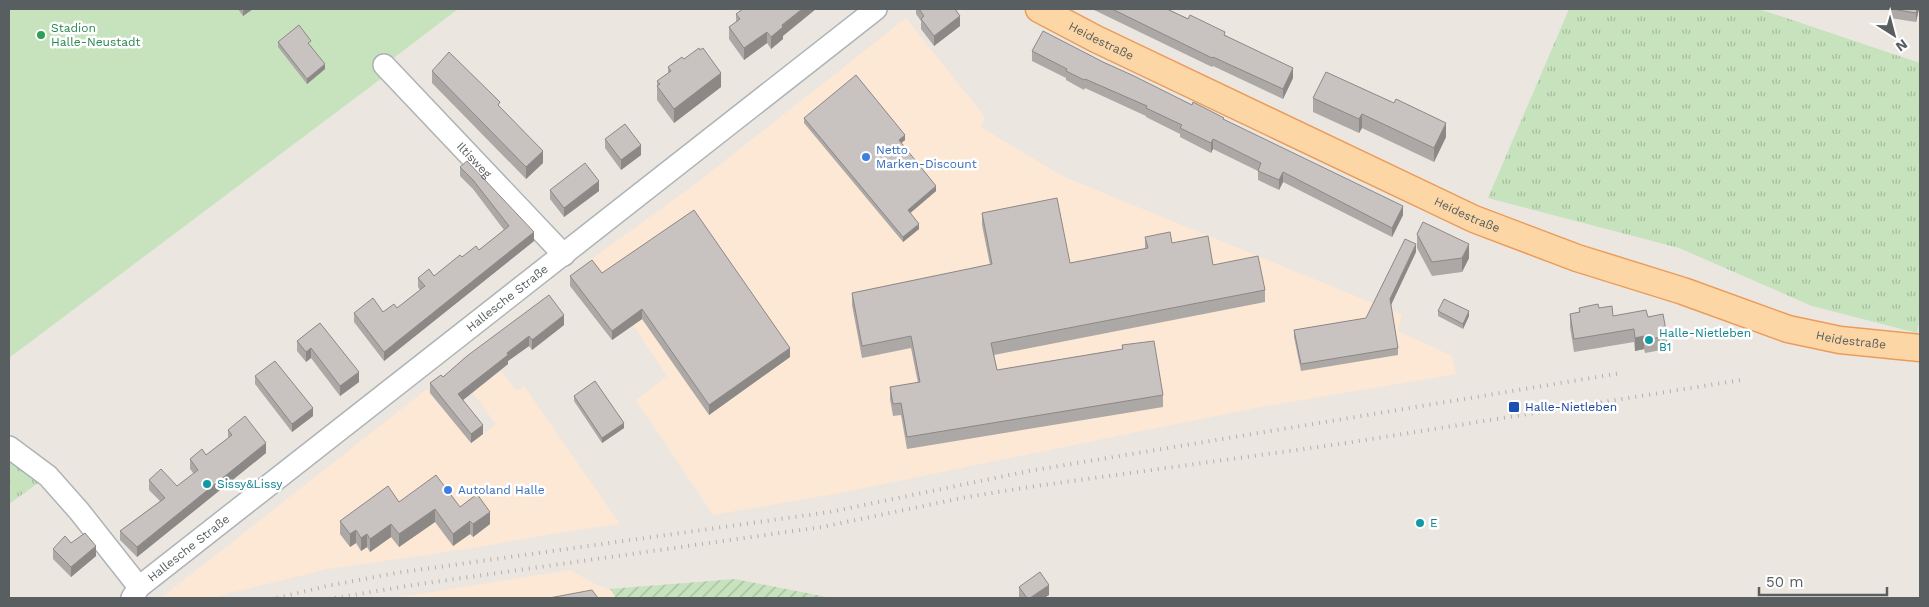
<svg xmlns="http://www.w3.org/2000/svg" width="1929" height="607" font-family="'Work Sans',sans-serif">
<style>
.commercial{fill:#fce8d5}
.grass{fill:url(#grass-tufts)}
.park{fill:#c7e3bd}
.garden{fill:url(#garden-furrows)}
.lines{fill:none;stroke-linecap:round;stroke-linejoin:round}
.minor-casing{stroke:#aeb3b6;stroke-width:24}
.major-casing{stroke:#ec9c59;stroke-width:29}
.minor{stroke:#fff;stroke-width:21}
.major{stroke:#fcd7a5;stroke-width:26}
.rail{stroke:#afb0b1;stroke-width:4;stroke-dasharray:1 6;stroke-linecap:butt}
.wall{fill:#aca8a5}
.shaded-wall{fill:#8c8886}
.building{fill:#c8c3c0;stroke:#8c8886}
.leisure-dot{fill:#2e9e5b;stroke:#fff;stroke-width:2}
.shop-dot{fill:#3f7fe0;stroke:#fff;stroke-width:2}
.culture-dot{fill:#0f9aa8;stroke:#fff;stroke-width:2}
.transit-dot{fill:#1a4fb4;stroke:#fff;stroke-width:2}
.labels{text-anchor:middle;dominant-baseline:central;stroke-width:5;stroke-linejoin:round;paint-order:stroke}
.leisure-label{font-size:12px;fill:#27864d;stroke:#fff;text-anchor:start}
.street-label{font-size:12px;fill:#595f61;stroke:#fff}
.shop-label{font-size:12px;fill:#366cbe;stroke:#fff;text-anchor:start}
.culture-label{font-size:12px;fill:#0d838f;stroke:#fff;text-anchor:start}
.transit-label{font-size:12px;fill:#164399;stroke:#fff;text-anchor:start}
</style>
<defs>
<pattern id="grass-tufts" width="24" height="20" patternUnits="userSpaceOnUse" patternTransform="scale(1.25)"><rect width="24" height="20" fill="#c7e3bd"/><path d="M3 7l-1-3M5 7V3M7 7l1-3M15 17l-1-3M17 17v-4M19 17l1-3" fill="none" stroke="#a5bb9d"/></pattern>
<pattern id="garden-furrows" width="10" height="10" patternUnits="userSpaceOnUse" patternTransform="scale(1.25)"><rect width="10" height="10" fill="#c7e3bd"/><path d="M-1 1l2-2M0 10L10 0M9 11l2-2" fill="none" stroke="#a5bb9d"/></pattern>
</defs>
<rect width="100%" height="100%" fill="#ece6e0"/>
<path class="commercial" d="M906 18 985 117 981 127 1062 176 1402 315 1398 331 1452 356 1456 374 1255 408 834 494 713 515 636 400 667 376 590 260 694 185Z
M501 371 517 391 524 386 620 524 570 531 467 549 328 569 210 598H161L427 389 472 443 496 424 473 393Z
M570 570 597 585 610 589 616 598H394Z"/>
<path class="grass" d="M1569 9H1759L1920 63V314L1917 333 1812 306 1679 248 1488 198Z
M9 447 48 476 9 504Z"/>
<path class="park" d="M9 9H458L378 70 382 78 9 358Z"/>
<path class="garden" d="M735 579 832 598H616L610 589Z"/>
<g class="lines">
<defs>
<g id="minor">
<path id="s1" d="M384 65 564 255"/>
<path d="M9 447 48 476 79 511 139 587"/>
<path id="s2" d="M132 598 139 587 876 9"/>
</g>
<g id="major">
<path id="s3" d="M1039 9 1096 39 1474 219 1577 258 1683 291 1788 329 1840 340 1920 348"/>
</g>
</defs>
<use href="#minor" class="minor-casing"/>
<use href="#major" class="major-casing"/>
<use href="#minor" class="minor"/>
<use href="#major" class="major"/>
<path class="rail" d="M277 598 327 586 396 573 830 512 1029 471 1621 373
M335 598 413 585 822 527 967 497 1036 486 1340 444 1741 380"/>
</g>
<path class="wall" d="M238 9H253L243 16Z
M916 9H956L960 26 934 46 921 29V21L916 14Z
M1092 9H1167L1225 35 1293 78 1283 99 1213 66 1212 67Z
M1890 9H1919L1916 22 1890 18Z
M736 14 783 36V39L771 49 767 43 744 60 729 39V27L736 22Z
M278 42 311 46 325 69 307 84 278 47Z
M1032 51 1103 62 1192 105 1224 120 1403 215 1392 237 1283 182 1279 190 1258 180V171L1213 149 1211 153 1180 137V134L1146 117V116L1085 88 1084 90 1066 80V78L1032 61Z
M684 59 721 87 674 123 657 100V81L668 73V67Z
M432 71 500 107 543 163 526 179 432 83Z
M1313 98 1446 137 1434 162 1362 128 1359 133 1313 112Z
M804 118 905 140 901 143 936 191 910 213 919 229 903 242 804 123Z
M605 139 641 155 621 170 605 148Z
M460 167 534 241 384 361 354 322V313L383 312 397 308 420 290 418 287V278L434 276 462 257 479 250 504 230 473 189 460 176Z
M550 190 599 191 564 217 550 199Z
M982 213 1070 263 1145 249V237L1172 243 1213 265 1265 290V302L994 355 997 370 1122 349V345L1163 395V407L907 449 901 415 893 416 890 399V387L918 383 911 348 862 358 852 305V293L990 265 982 225Z
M1417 234 1469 258 1462 272 1432 276 1417 248Z
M1416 252 1391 305 1398 348V355L1301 371 1294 337V330L1366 318Z
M602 273 790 357 709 415 642 319 612 340 570 286V276Z
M1579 308H1599L1613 316 1648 317 1667 336V349L1645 353 1644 349 1635 351 1634 342 1574 352 1570 327V314L1579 312Z
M1438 311 1469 316 1463 329 1438 316Z
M320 323 359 382 340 396 311 358 306 362 297 351V341Z
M564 325 532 350 529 346 508 361V364L463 400 483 434 471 443 430 393V383L443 377 467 356Z
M255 376 313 416 292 432 255 384Z
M574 396 624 428 602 443 574 401Z
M228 430 266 453 137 557 120 540V531L160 501 149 490V480L177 486 194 474 190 469V459L206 455 228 438Z
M399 502 460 507 490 524 473 537 470 534 453 546 435 522 399 547 391 537 370 552 367 547 361 551 356 543 350 547 340 534V521Z
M71 543 96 556 71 577 53 559V549Z
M1019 587 1049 595 1044 598H1020L1019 597Z"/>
<path class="shaded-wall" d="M246 9H253L243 16V11Z
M802 9H816L783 36V39L771 49V37L782 25Z
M1917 9H1919L1916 22V13Z
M960 16V26L934 46V36Z
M767 32V43L744 60V48Z
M325 64V69L307 84V79Z
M1293 68V78L1283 99V89Z
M721 73V87L674 123V109Z
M1362 114V128L1359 133V119Z
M1446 123V137L1434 162V148Z
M905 135V140L899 145V140Z
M1213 139V149L1211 153V143Z
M641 145V155L621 170V160Z
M543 151V163L526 179V167Z
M1283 172V182L1279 190V180Z
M599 181V191L564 217V208Z
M936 186V191L908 215V210Z
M1403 206V215L1392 237V228Z
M919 224V229L903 242V237Z
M534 232V241L384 361V352Z
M1416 244V252L1390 307V299Z
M1469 244V258L1462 272V258Z
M642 309V319L612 340V331Z
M1469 311V316L1463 329V324Z
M564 315V325L532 350V340Z
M529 336V346L508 361V364L458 404V394L507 353Z
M1644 336V349L1635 351V338Z
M311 348V358L306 362V352Z
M790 348V357L709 415V405Z
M359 372V382L340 396V386Z
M313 408V416L292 432V424Z
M624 423V428L602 443V438Z
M483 425V434L471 443V434Z
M266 443V453L137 557V547Z
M435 509V522L399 547V534Z
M490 512V524L473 537V524Z
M470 521V534L453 546V534Z
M391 524V537L370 552V539Z
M356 530V543L350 547V534Z
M367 534V547L361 551V538Z
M96 546V556L71 577V567Z
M1049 585V595L1044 598H1030Z"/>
<path class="building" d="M743 9H802L782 25 783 27 771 37 767 32 744 48 729 27 740 19 736 14Z
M919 9H955L960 16 934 36 921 19 924 16Z
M1112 9H1167L1188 19 1190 15 1225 32 1224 35 1293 68 1283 89 1213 57 1212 58Z
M1892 9H1917L1916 13Z
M299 25 311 41 308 43 325 64 307 79 278 42Z
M1043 31 1103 62 1134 76 1192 105 1193 102 1224 118 1223 119 1403 206 1392 228 1283 172 1279 180 1258 171 1261 163 1213 139 1211 143 1180 128 1182 125 1146 108 1147 106 1085 79 1084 80 1066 71 1067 69 1032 51Z
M699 48 700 50 703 48 721 73 674 109 657 86 660 84 657 81 671 71 668 67 682 57 684 59Z
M449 52 500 102 498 105 543 151 526 167 432 71Z
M1326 72 1394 103 1396 99 1446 123 1434 148 1362 114 1359 119 1313 98Z
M856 75 905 135 899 140 936 186 908 210 919 224 903 237 804 118Z
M625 124 641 145 621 160 605 139Z
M467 161 534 232 384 352 354 313 373 298 383 312 394 304 397 308 425 286 418 278 429 269 434 276 460 255 462 257 476 246 479 250 509 226 473 180 460 167Z
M585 163 599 181 564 208 550 190Z
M1057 198 1070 263 1148 248 1145 237 1170 232 1172 243 1208 236 1213 265 1258 256 1265 290 991 343 997 370 1123 349 1122 345 1154 341 1163 395 907 437 901 403 893 404 890 387 920 382 911 336 862 346 852 293 992 264 982 213Z
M694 210 790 348 709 405 642 309 612 331 570 276 592 260 602 273Z
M1423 222 1469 244 1462 258 1432 262 1417 234Z
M1405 239 1416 244 1390 299 1398 348 1301 364 1294 330 1366 318Z
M549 295 564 315 532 340 529 336 507 353 508 355 458 394 483 425 471 434 430 383 441 375 443 377 467 356Z
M1444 299 1469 311 1463 324 1438 311Z
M1598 304 1599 308 1612 306 1613 316 1646 310 1648 317 1663 314 1667 336 1645 340 1644 336 1635 338 1634 329 1574 339 1570 314 1580 312 1579 308Z
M320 323 359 372 340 386 311 348 306 352 297 341Z
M275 361 313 408 292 424 255 376Z
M595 381 624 423 602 438 574 396Z
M245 416 266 443 137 547 120 531 165 498 149 480 161 469 177 486 198 470 190 459 202 449 206 455 232 435 228 430Z
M436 475 460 507 477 494 490 512 473 524 470 521 453 534 435 509 399 534 391 524 370 539 367 534 361 538 356 530 350 534 340 521 388 486 399 502Z
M85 533 96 546 71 567 53 549 65 536 71 543Z
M1040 572 1049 585 1030 598H1027L1019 587Z
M592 590 598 598H549Z"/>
<circle class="leisure-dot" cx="41" cy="35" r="5"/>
<g class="shop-dot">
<circle cx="866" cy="157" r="5"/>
<circle cx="448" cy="490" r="5"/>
</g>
<g class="culture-dot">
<circle cx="1649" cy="340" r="5"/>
<circle cx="207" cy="484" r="5"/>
<circle cx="1420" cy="523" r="5"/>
</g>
<rect class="transit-dot" x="1508" y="401" width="12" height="12" rx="2.5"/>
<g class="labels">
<g class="leisure-label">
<text x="51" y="28">Stadion<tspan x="51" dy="14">Halle-Neustadt</tspan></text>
</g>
<g class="street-label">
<text stroke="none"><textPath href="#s3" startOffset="70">Heidestraße</textPath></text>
<text stroke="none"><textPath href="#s1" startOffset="131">Iltisweg</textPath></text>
<text stroke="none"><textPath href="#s3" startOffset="475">Heidestraße</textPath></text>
<text stroke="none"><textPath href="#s2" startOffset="481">Hallesche Straße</textPath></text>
<text stroke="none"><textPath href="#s3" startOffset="880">Heidestraße</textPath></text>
<text stroke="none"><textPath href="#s2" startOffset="76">Hallesche Straße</textPath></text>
</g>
<g class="shop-label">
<text x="876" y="150">Netto<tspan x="876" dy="14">Marken-Discount</tspan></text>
<text x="458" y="490">Autoland Halle</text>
</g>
<g class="culture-label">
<text x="1659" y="333">Halle-Nietleben<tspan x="1659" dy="14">B1</tspan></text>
<text x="217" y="484">Sissy&amp;Lissy</text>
<text x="1430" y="523">E</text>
</g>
<g class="transit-label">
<text x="1525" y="407">Halle-Nietleben</text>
</g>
</g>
<rect width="1929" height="607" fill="none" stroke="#595f61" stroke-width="20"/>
<g transform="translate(1894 35) rotate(144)" stroke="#ffffff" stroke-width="4" paint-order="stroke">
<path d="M0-4L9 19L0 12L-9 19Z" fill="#595f61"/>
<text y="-8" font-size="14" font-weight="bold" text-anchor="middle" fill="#595f61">N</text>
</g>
<path d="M1759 587v8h128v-8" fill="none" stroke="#595f61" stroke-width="2.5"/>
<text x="1766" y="587" font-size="15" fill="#595f61" stroke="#ffffff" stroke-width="4" paint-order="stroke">50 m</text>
</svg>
